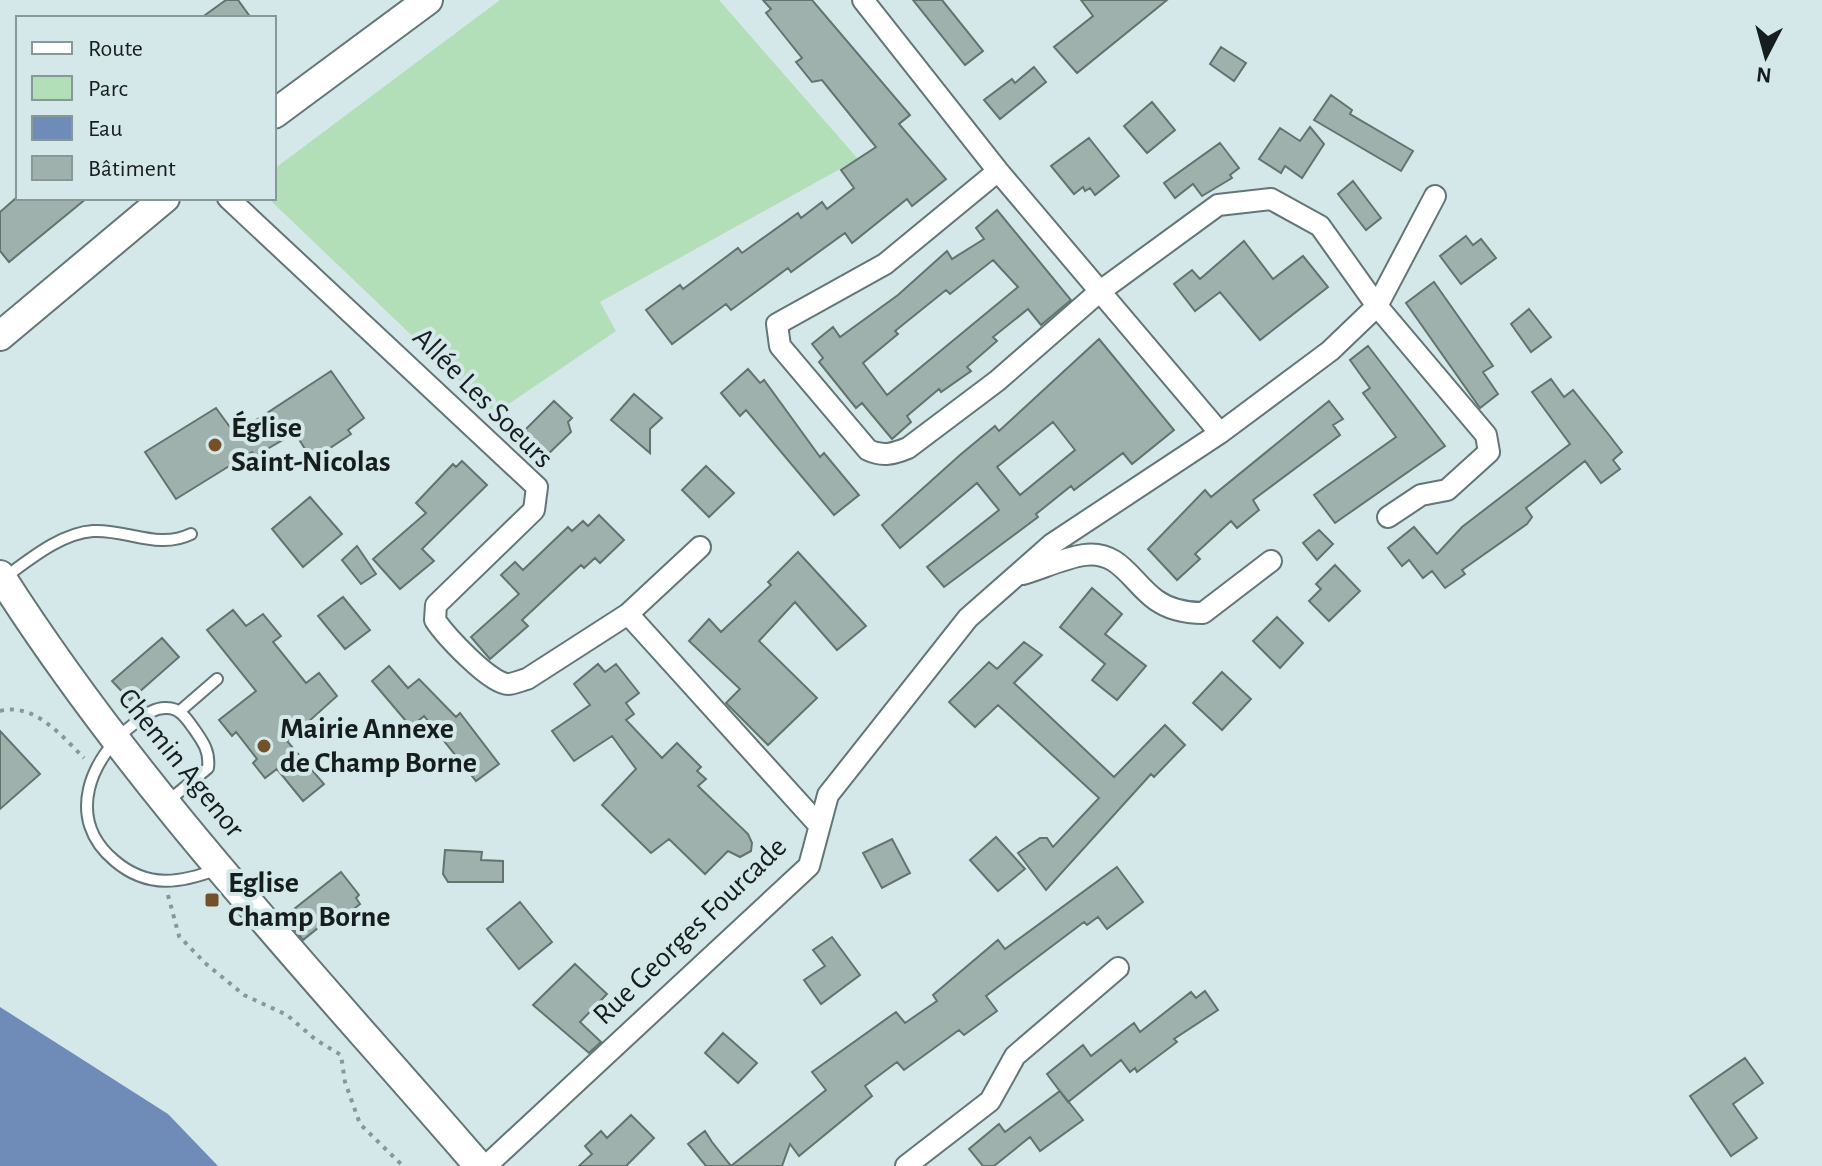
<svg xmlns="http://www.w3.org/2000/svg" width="1822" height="1166" font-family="'Alegreya Sans',sans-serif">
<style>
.green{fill:#b2deb8}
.water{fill:#6f8cb8}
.building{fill:#9fb1ac;stroke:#63736e;stroke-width:2;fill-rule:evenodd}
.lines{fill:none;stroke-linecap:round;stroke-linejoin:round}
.service-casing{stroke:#637576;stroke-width:14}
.minor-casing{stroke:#637576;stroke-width:24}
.secondary-casing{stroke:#637576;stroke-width:32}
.path{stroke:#889798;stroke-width:4;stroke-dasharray:4 6;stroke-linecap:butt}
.service{stroke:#fff;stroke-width:10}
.minor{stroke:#fff;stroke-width:20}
.secondary{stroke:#fff;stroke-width:28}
.poi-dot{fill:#75512b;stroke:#d4e8ea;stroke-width:3}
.labels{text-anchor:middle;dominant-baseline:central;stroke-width:8;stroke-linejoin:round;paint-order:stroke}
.street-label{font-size:30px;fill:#161d1d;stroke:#d4e8ea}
.poi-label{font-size:30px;font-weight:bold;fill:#161d1d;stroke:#d4e8ea;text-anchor:start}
</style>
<rect width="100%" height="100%" fill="#d4e8ea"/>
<path class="green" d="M500 0H719L858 159 600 302 616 331 494 414 268 198H274V169Z"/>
<path class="water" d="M0 1007 168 1114 218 1166H0Z"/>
<path class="building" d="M226 0H238L251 18H201Z
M763 0H812L910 115 899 124 946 179 912 206 907 199 852 243 845 233 791 272 788 268 731 310 726 304 672 344 646 310 680 285 683 289 738 248 742 253 798 213 801 218 822 202 827 209 854 188 841 170 876 147 822 80 812 82 796 62 802 58 766 13 771 9Z
M913 0H942L983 51 965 65Z
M1081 0H1167L1077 73 1054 47 1093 16Z
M1221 47 1246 63 1234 81 1210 64Z
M1034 67 1046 82 1000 119 984 100 1012 79 1015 83Z
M1331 95 1352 110 1350 114 1413 151 1401 171 1314 120Z
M1152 102 1175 130 1147 153 1124 126Z
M1310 127 1324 144 1302 178 1285 166 1281 173 1259 159 1280 128 1300 141Z
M1089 138 1119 176 1095 195 1090 188 1085 191 1083 187 1074 194 1051 166Z
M1220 143 1239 168 1230 175 1232 178 1202 196 1193 184 1175 198 1164 183Z
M1353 181 1381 218 1366 230 1338 194Z
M16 198H87L9 262 0 251V212Z
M997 210 1071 300 1041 325 1028 309 993 337 997 341 967 367 971 371 941 392 939 389 907 416 911 422 892 439 862 403 856 408 819 362 823 358 812 344 833 327 840 337 898 295 947 251 952 259 984 239 976 228ZM993 260 1018 287 887 395 863 363 898 334 895 331 946 290 950 294Z
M1466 236 1473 245 1481 239 1496 258 1461 284 1440 256Z
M1244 241 1273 279 1303 256 1328 287 1260 340 1220 292 1195 311 1174 284 1192 270 1200 279Z
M1434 282 1493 366 1483 372 1498 394 1480 408 1406 303Z
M1529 309 1551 337 1531 352 1511 324Z
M1099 339 1174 430 1132 464 1123 453 1074 490 1071 486 1036 514 1038 517 944 587 927 567 999 510 977 483 900 548 882 525 960 455 995 426 999 431ZM1053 422 1075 450 1020 495 997 467Z
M1368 346 1445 446 1335 523 1314 495 1396 437 1363 393 1370 388 1350 360Z
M748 369 760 383 764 380 820 457 824 453 859 495 834 515 746 410 740 416 721 393Z
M331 371 364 418 348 430 351 434 312 460 295 433 255 456 252 452 176 499 145 452 216 408 235 434Z
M1551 379 1564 397 1573 390 1609 435 1622 452 1613 460 1620 469 1601 483 1585 461 1526 508 1532 517 1527 524 1462 570 1465 574 1445 588 1432 571 1423 578 1409 560 1402 566 1388 548 1414 527 1437 554 1462 527 1570 444 1532 392Z
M634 394 662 418 650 429V453L611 420Z
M554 401 572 418 568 422 571 432 542 460 519 436Z
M1329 401 1343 419 1333 425 1340 435 1253 500 1259 510 1237 528 1231 521 1195 554 1200 559 1177 580 1148 549 1205 490 1211 497Z
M462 461 487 485 422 549 434 561 400 589 373 559 426 513 416 503 453 464 456 467Z
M706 466 734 493 709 517 682 490Z
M310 497 342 534 303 567 272 529Z
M599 515 624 540 600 563 595 558 584 568 581 565 522 620 528 626 490 659 471 637 519 594 501 575 515 562 523 570 568 527 572 531 583 521 588 526Z
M1319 530 1333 544 1317 560 1303 543Z
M357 546 376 574 361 584 342 560Z
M798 552 866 626 837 650 795 602 759 641 817 698 768 745 726 703 740 689 689 641 709 619 721 632 771 585 768 582Z
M1335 565 1360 591 1329 621 1309 601 1321 589 1316 584Z
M1092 588 1122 614 1105 634 1146 666 1117 700 1092 680 1105 664 1060 627Z
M343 597 370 630 345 649 318 616Z
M233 610 246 626 263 614 281 636 273 642 306 683 319 673 337 696 287 741 324 784 303 801 277 769 265 778 253 763 257 759 236 732 232 736 219 720 256 691 207 630Z
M1277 617 1303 643 1280 668 1253 641Z
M162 638 179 657 130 700 112 681Z
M1024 642 1042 655 1014 683 1114 777 1165 725 1185 745 1154 777 1151 774 1046 890 1018 853 1040 838H1047L1053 847 1099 798 998 705 975 727 949 702 989 662 997 669Z
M598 664 605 672 616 664 639 693 626 703 634 714 626 720 662 758 677 743 701 767 697 771 706 779 698 786 748 834 752 843 751 851 740 857 728 851 705 874 669 839 651 853 602 805 636 769 612 736 574 761 552 731 590 705 574 684Z
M389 666 408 688 419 679 456 717 460 713 499 764 476 781 424 716 411 727 372 681Z
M1222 672 1251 699 1222 730 1193 703Z
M0 731 40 774 0 809Z
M996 837 1025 869 998 891 970 860Z
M892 839 910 873 882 888 863 853Z
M445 850 482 852 481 860 503 861V882H448L443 874Z
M1117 867 1143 902 1107 929 1098 917 1087 925 1084 922 986 996 997 1011 964 1035 959 1030 904 1070 897 1062 865 1086 872 1096 799 1156 790 1144 782 1166H731L826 1090 812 1072 896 1012 905 1023 937 1001 933 995 998 940 1005 949Z
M341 872 359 895 356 898 360 904 339 921 334 915 303 940 284 917Z
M520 902 552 942 519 969 487 929Z
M832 937 860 975 821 1004 804 980 825 966 813 950Z
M575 964 607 994 580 1022 601 1042 589 1053 533 1005Z
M1205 991 1218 1010 1174 1039 1177 1042 1137 1072 1135 1068 1130 1072 1121 1060 1068 1102 1047 1074 1083 1045 1091 1056 1134 1023 1140 1032 1191 992 1196 998Z
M723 1033 757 1063 738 1083 705 1053Z
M1745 1058 1763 1083 1733 1104 1757 1138 1731 1156 1690 1096Z
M1060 1091 1083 1120 1040 1151 1030 1137 994 1166H983L969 1149 999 1124 1005 1132Z
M631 1115 654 1138 626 1166H579L592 1154 585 1146 601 1131 607 1138Z
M705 1131 712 1142 731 1166H706L688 1144Z"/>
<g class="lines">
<defs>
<path id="service" d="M4 578C29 560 61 533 93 531 127 529 158 550 191 534
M180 711 217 679
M167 802 208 768C210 751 203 742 194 729 187 719 180 708 167 708 154 707 144 716 135 723 90 757 64 819 115 861 148 889 181 883 218 869"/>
<path id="minor" d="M998 171 885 264 777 324 780 346 868 450C883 457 893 454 908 448L997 381 1099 292 1218 205 1271 199 1320 226 1377 306 1486 435 1489 452 1447 490 1421 495 1388 517
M228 198 537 487 534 510 436 605 435 620C445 635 490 684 508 684 514 684 522 680 527 679L628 614 700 547
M1220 433 1330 351 1377 306 1435 196
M1023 574C1043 568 1064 558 1084 555 1120 550 1131 582 1156 600 1170 610 1186 613 1203 613L1271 561
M628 614 818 824
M486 1166 809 866 828 795 968 618 1052 544 1220 433 998 171 863 0
M906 1166 990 1101 1015 1056 1118 968"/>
<path id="secondary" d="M274 114 428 0
M0 336 165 198
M0 575C136 789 314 975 479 1166"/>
</defs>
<use href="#service" class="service-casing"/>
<use href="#minor" class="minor-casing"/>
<use href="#secondary" class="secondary-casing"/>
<path class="path" d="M0 711C34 702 62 736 84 758
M168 895 179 936 205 963 244 995 287 1015 316 1040 341 1055 345 1082 360 1124 403 1166"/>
<use href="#service" class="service"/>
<use href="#minor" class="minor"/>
<use href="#secondary" class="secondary"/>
</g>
<g class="poi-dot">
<circle cx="215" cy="445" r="8"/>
<circle cx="264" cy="746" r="8"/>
<rect x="204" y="892" width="16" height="16" rx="4"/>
</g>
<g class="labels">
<g class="street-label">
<text transform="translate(483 398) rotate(45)">Allée Les Soeurs</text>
<text transform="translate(181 763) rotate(51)">Chemin Agenor</text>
<text transform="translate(690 931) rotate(-44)">Rue Georges Fourcade</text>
</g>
<g class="poi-label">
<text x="231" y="428">Église<tspan x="231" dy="34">Saint-Nicolas</tspan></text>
<text x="280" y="729">Mairie Annexe<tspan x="280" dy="34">de Champ Borne</tspan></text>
<text x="228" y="883">Eglise<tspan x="228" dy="34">Champ Borne</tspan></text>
</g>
</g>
<rect x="16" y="16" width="260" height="184" fill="#d4e8ea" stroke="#889798" stroke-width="2"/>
<rect x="32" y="42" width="40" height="12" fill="#ffffff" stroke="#889798" stroke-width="2"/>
<text x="88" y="56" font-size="24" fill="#161d1d">Route</text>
<rect x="32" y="76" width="40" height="24" fill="#b2deb8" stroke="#889798" stroke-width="2"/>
<text x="88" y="96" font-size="24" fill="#161d1d">Parc</text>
<rect x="32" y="116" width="40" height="24" fill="#6f8cb8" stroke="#889798" stroke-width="2"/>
<text x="88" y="136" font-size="24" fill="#161d1d">Eau</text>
<rect x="32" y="156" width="40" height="24" fill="#9fb1ac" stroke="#889798" stroke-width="2"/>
<text x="88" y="176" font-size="24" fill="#161d1d">Bâtiment</text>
<g transform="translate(1766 56) rotate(186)" stroke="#d4e8ea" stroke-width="6" paint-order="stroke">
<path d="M0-6L14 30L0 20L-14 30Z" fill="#161d1d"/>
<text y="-12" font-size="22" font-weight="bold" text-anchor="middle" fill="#161d1d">N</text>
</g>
</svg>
